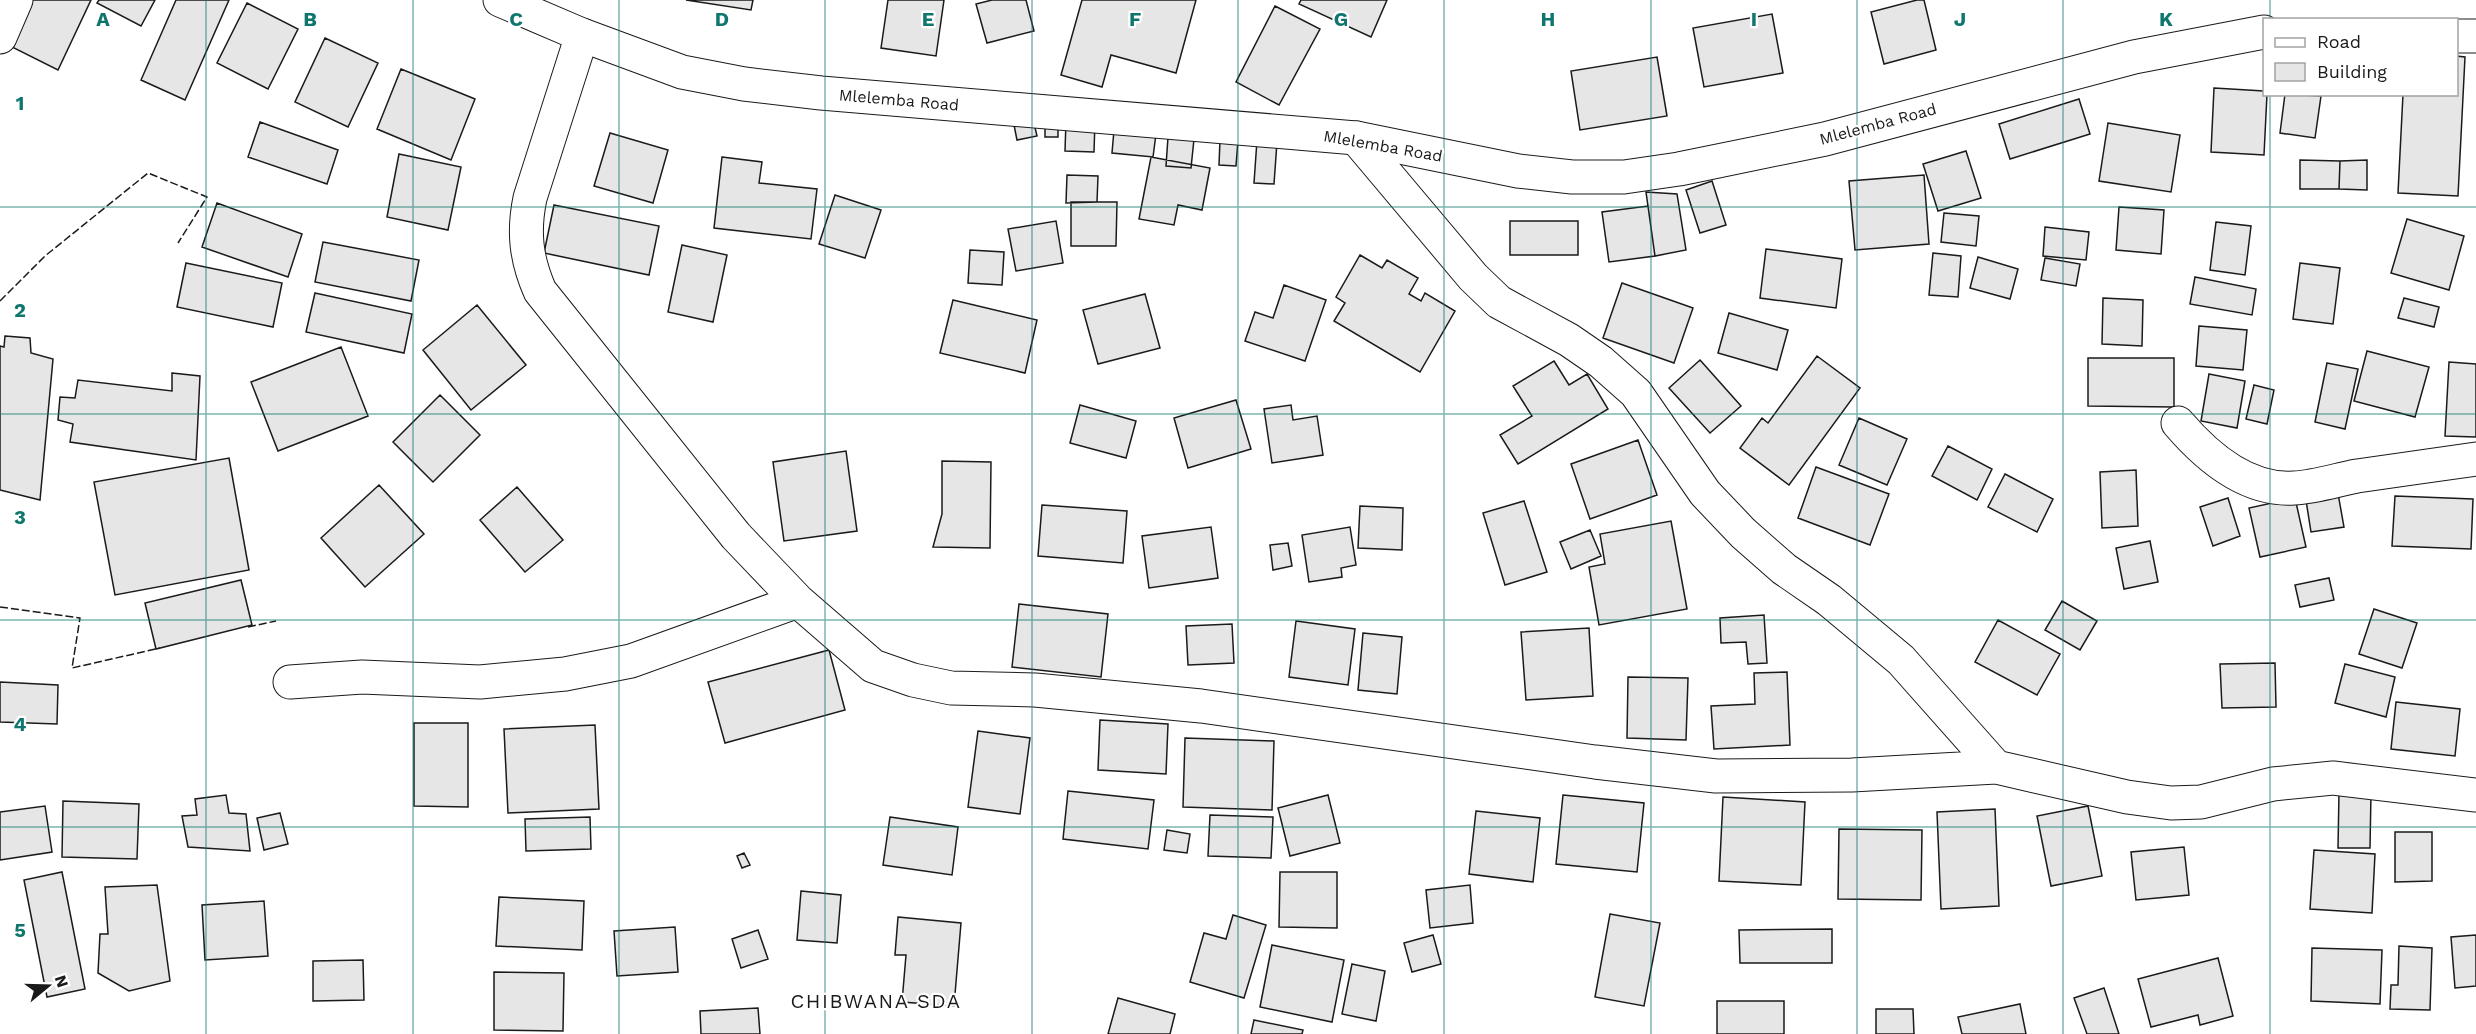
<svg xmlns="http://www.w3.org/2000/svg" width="2476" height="1034" font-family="'Work Sans',sans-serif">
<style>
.building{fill:#e6e6e6;stroke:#1a1a1a;stroke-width:1.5}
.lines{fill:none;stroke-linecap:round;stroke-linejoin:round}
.street-casing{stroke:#1a1a1a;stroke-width:35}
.secondary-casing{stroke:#1a1a1a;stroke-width:35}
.street{stroke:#fff;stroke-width:33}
.secondary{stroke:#fff;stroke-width:33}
.fence{stroke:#1a1a1a;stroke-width:1.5;stroke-dasharray:8 3;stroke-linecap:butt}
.grid{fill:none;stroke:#0f766e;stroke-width:1.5;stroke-opacity:0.55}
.labels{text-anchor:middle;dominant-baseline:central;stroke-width:4.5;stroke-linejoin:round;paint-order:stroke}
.street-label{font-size:16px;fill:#1a1a1a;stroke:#fff}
.quarter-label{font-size:20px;letter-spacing:1.5px;fill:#1a1a1a;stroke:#fff}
.grid-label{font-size:20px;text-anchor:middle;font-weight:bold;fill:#0f766e;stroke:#fff;stroke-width:4.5;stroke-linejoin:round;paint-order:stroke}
</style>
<rect width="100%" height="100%" fill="#fff"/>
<path class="building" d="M24 0H91L58 70 4 43Z
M99 0H155L141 26 97 3Z
M176 0H229L185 100 141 80Z
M686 0H753L751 10Z
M888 0H944L936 56 881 48Z
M992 0H1026L1034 31 987 43 976 4Z
M1082 0H1196L1176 73 1111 55 1102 87 1061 75Z
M1301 0H1387L1371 37 1299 4Z
M1917 0H1924L1936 50 1884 64 1871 12Z
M247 3 298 29 268 89 217 63Z
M1275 6 1320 29 1279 105 1236 82Z
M1772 14 1783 73 1704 87 1693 28Z
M325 38 378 63 348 127 295 102Z
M2456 56 2465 57 2458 196 2398 193 2403 94H2456Z
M1657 57 1667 116 1580 130 1571 71Z
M401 69 475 99 451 160 377 129Z
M2214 88 2264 91 2267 94 2264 155 2211 152Z
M2285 94 2321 96 2315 138 2280 133Z
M2079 99 2090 134 2010 159 1999 124Z
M1032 115 1037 136 1017 140 1013 120Z
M1045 118H1058V137H1045Z
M1066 121H1095L1094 152 1065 151Z
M260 122 338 150 327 184 248 157Z
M2108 123 2180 135 2171 192 2099 181Z
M1114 130 1156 134 1153 157 1112 153Z
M610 133 668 150 653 203 594 186Z
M1168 137 1194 139 1191 168 1166 166Z
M1220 140H1238L1236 166 1219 165Z
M1257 140 1277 142 1274 184 1254 183Z
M1966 151 1981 198 1938 211 1923 164Z
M399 154 461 167 448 230 387 217Z
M722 157 762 162 759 183 817 189 811 239 714 228Z
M1151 157 1210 168 1202 210 1178 205 1174 225 1139 219Z
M2300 160 2340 161 2339 189H2300Z
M2367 160V190L2339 189 2340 161Z
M1067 175 1098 176 1097 202 1066 203Z
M1924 175 1929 244 1855 250 1849 181Z
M1712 181 1726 225 1700 233 1686 190Z
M1646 192 1677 194 1686 250 1655 256Z
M835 195 881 210 865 258 819 244Z
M1071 202H1117L1116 246H1071Z
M217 203 302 234 288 277 202 247Z
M554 205 659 226 649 275 544 253Z
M1648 206 1655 256 1609 262 1602 212Z
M2119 207 2164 210 2161 254 2116 250Z
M1944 213 1979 216 1976 246 1941 242Z
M2407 219 2464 236 2449 290 2391 273Z
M1056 221 1063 263 1016 271 1008 229Z
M1510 221H1578V255H1510Z
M2216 222 2251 226 2245 275 2210 270Z
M2045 227 2089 232 2086 260 2043 256Z
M323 242 419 260 411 301 315 282Z
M682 245 727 255 713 322 668 312Z
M1766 249 1842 259 1836 308 1760 298Z
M970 250 1004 252 1002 285 968 283Z
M1933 253 1961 256 1958 297 1929 295Z
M1360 255 1382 268 1387 260 1418 278 1409 294 1421 301 1425 293 1455 311 1420 372 1334 321 1345 303 1336 297Z
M1978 257 2018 269 2010 299 1970 288Z
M2045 258 2080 264 2076 286 2041 280Z
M186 263 282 283 273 327 177 307Z
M2300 263 2340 268 2333 324 2293 319Z
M2195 277 2256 289 2252 315 2190 304Z
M1622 283 1693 308 1674 363 1603 338Z
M1284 285 1326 300 1305 361 1245 341 1255 312 1273 318Z
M315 293 412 314 404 353 306 332Z
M1145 294 1160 348 1098 364 1083 310Z
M2103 298 2143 300 2142 346 2102 344Z
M2404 298 2439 307 2434 327 2398 318Z
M953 300 1037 320 1025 373 940 353Z
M477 305 526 365 471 410 423 350Z
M1729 313 1788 330 1777 370 1718 353Z
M2199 326 2247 330 2243 370 2196 366Z
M5 336 30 338 31 353 53 359 40 500 0 490V346L4 347Z
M341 347 368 416 278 451 251 382Z
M2367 351 2429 367 2415 417 2354 401Z
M1817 356 1860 388 1789 485 1740 448 1762 418 1768 423Z
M2088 358H2174V407L2088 406Z
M1700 360 1741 406 1710 433 1669 388Z
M1554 361 1569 385 1587 374 1608 409 1518 464 1500 435 1532 416 1513 386Z
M2449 362 2476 364V437L2445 436Z
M2327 363 2358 369 2345 429 2315 422Z
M172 373 200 376 196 460 70 442 73 424 58 420 60 397 75 398 78 380 172 391Z
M2209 374 2245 381 2237 428 2201 421Z
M2254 385 2274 390 2267 424 2246 419Z
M440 395 480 435 433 482 393 442Z
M1236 400 1251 449 1188 468 1174 418Z
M1080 405 1136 421 1126 458 1070 443Z
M1291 405 1293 420 1317 416 1323 455 1272 463 1264 409Z
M1859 418 1907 439 1887 485 1839 465Z
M1638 440 1657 495 1590 519 1571 464Z
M1948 446 1992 469 1977 500 1932 476Z
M846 451 857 531 784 541 773 462Z
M229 458 249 570 115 595 94 482Z
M942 461 991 462 990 548 933 547 942 514Z
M1816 467 1889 494 1870 545 1798 518Z
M2136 470 2138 526 2102 528 2100 472Z
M2005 474 2053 499 2037 532 1988 507Z
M379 485 424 534 365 587 321 538Z
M517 487 563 540 525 572 480 520Z
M2337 488 2344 527 2311 532 2305 494Z
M2395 496 2473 499 2471 549 2392 546Z
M2228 498 2240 536 2213 546 2200 507Z
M2295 498 2306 547 2260 557 2249 508Z
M1524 501 1547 572 1505 585 1483 513Z
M1042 505 1127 511 1123 563 1038 556Z
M1360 506 1403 508 1402 550 1358 548Z
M1671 521 1687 609 1599 625 1589 567 1605 564 1600 534Z
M1211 527 1218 578 1149 588 1142 536Z
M1350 527 1356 565 1341 568 1342 577 1309 582 1302 535Z
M1590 530 1601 556 1571 569 1560 542Z
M2150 541 2158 582 2124 589 2116 548Z
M1288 543 1292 566 1273 570 1270 545Z
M2329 578 2334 600 2300 607 2295 585Z
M241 580 252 625 156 649 145 603Z
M2062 601 2097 621 2080 650 2045 630Z
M1019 604 1108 614 1101 677 1012 667Z
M2374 609 2417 623 2402 668 2359 654Z
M1764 615 1767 663 1748 664 1746 642 1721 643 1720 618Z
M1998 620 2060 654 2037 695 1975 662Z
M1296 621 1355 629 1348 685 1289 677Z
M1232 624 1234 663 1188 665 1186 626Z
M1589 628 1593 696 1526 700 1521 632Z
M1363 633 1402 637 1397 694 1358 690Z
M829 650 845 710 725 743 708 682Z
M2275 663 2276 707 2222 708 2220 664Z
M2345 664 2395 677 2386 717 2335 703Z
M1787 672 1790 745 1714 749 1711 706 1755 704 1754 673Z
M1628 677 1688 678 1686 740 1627 738Z
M0 682 58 685 57 724 0 722Z
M2396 702 2460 709 2455 756 2391 749Z
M1100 720 1168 724 1166 774 1098 770Z
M414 723H468V807L414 806Z
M595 725 599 809 508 813 504 729Z
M978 731 1030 738 1020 814 968 807Z
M1185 738 1274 741 1272 810 1183 807Z
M1068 791 1154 800 1148 849 1063 839Z
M2339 792 2371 793 2370 848H2338Z
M226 795 229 813 246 814 250 851 188 847 182 816 197 815 195 799Z
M1328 795 1340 843 1290 856 1278 808Z
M1563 795 1644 803 1637 872 1556 864Z
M1723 797 1805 802 1801 885 1719 881Z
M63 801 139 804 137 859 62 857Z
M45 806 52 852 0 860V812Z
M2088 806 2102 876 2051 886 2037 816Z
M1995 809 1999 906 1941 909 1937 812Z
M1476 811 1540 818 1533 882 1469 874Z
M280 813 288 844 264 850 257 818Z
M1210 815 1273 817 1271 858 1208 856Z
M590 817 591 849 526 851 525 819Z
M890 817 958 827 952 875 883 865Z
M1839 829 1922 830 1921 900 1838 899Z
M1167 830 1190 834 1187 853 1164 850Z
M2395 832H2432V881L2395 882Z
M2184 847 2189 895 2136 900 2131 852Z
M2314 850 2375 854 2372 913 2310 909Z
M744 853 750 865 742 868 737 856Z
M62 872 85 989 47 997 24 880Z
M1280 872H1337V928L1279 927Z
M157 885 170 981 129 991 98 973 100 934H108L105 887Z
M1470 885 1473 923 1430 928 1426 890Z
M801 891 841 895 837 943 797 940Z
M499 897 584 901 582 950 496 946Z
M264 901 268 956 205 960 202 905Z
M1610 914 1660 923 1644 1006 1595 997Z
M1233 915 1266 925 1244 998 1190 982 1204 933 1226 939Z
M898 917 961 923 954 1006 902 1002 906 955H895Z
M675 927 678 972 617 976 614 931Z
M1832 929V963H1740L1739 930Z
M758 930 768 959 741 968 732 939Z
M1433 935 1441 964 1412 972 1404 943Z
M2476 935V986L2455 988 2451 937Z
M1272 945 1344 960 1332 1022 1260 1007Z
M2399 946 2432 948 2430 1010 2390 1009 2391 985H2398Z
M2312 948 2382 950 2380 1004 2311 1001Z
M2218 958 2233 1016 2200 1025 2198 1015 2151 1027 2138 979Z
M363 960 364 1000 313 1001V961Z
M1352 964 1385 971 1376 1021 1342 1014Z
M494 972 564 973 563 1031 494 1030Z
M2104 988 2119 1034H2087L2074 998Z
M1118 998 1175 1014 1170 1034H1108Z
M1717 1001H1784V1034H1717Z
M2020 1004 2026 1034H1962L1958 1017Z
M758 1008 760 1034H701L700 1011Z
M1876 1009H1913L1914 1034H1876Z
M1254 1020 1303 1030 1302 1034H1251Z"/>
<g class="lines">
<defs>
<path id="street" d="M582 35 530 198C523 232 526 259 540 291L736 536 798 601 873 666 913 680 951 688 1035 690 1201 706 1595 762 1716 776 1852 775 1996 767 2127 797 2171 803 2201 802 2273 784 2333 778 2476 795
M0 37 16 0
M1356 138 1473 277 1499 302 1569 340 1601 362 1636 393 1705 493 1743 533 1784 569 1829 600 1901 660 1996 767
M2178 423C2207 457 2246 491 2294 488 2315 487 2336 480 2357 476 2397 470 2436 465 2476 459
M290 682 362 677 480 682 565 674 631 661 798 601"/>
<path id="secondary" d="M500 0 582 35 682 72 744 84 821 93 1356 138 1518 171 1572 177H1624L1679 169 1825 139 2134 57 2264 32
M2456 36H2476"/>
</defs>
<use href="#street" class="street-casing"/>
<use href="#secondary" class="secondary-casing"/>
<use href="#street" class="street"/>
<use href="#secondary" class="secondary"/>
<path class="fence" d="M0 301 45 256 148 173 207 197 178 243
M0 607 80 618 72 668 160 648
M248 627 276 621"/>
</g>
<path class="grid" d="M206 0V1034M413 0V1034M619 0V1034M825 0V1034M1032 0V1034M1238 0V1034M1444 0V1034M1651 0V1034M1857 0V1034M2063 0V1034M2270 0V20M2270 94V1034M0 207H2476M0 414H2476M0 620H2476M0 827H2476"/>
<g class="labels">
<g class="street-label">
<text transform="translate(899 100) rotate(5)">Mlelemba Road</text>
<text transform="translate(1878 124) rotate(-15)">Mlelemba Road</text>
<text transform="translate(1383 146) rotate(10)">Mlelemba Road</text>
</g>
<g class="quarter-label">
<text x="876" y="1001">CHIBWANA SDA</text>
</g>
</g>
<g class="grid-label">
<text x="103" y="26">A</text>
<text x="310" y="26">B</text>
<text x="516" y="26">C</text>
<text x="722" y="26">D</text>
<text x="928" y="26">E</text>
<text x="1135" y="26">F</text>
<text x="1341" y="26">G</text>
<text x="1548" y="26">H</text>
<text x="1754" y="26">I</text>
<text x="1960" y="26">J</text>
<text x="2166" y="26">K</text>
<text x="20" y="110">1</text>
<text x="20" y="317">2</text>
<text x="20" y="524">3</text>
<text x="20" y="731">4</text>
<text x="20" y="937">5</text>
</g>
<rect x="2263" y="18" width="195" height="78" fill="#ffffff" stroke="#a3a3a3" stroke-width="1.5"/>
<rect x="2275" y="38" width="30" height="9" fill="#ffffff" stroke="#a3a3a3" stroke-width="1.5"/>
<text x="2317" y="48" font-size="18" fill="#1a1a1a">Road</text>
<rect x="2275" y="63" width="30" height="18" fill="#e6e6e6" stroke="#a3a3a3" stroke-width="1.5"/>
<text x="2317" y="78" font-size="18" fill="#1a1a1a">Building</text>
<g transform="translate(48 986) rotate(71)" stroke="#ffffff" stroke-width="4.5" paint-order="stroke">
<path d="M0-4.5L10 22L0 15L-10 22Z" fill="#1a1a1a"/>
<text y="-9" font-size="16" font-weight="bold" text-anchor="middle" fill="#1a1a1a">N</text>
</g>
</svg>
